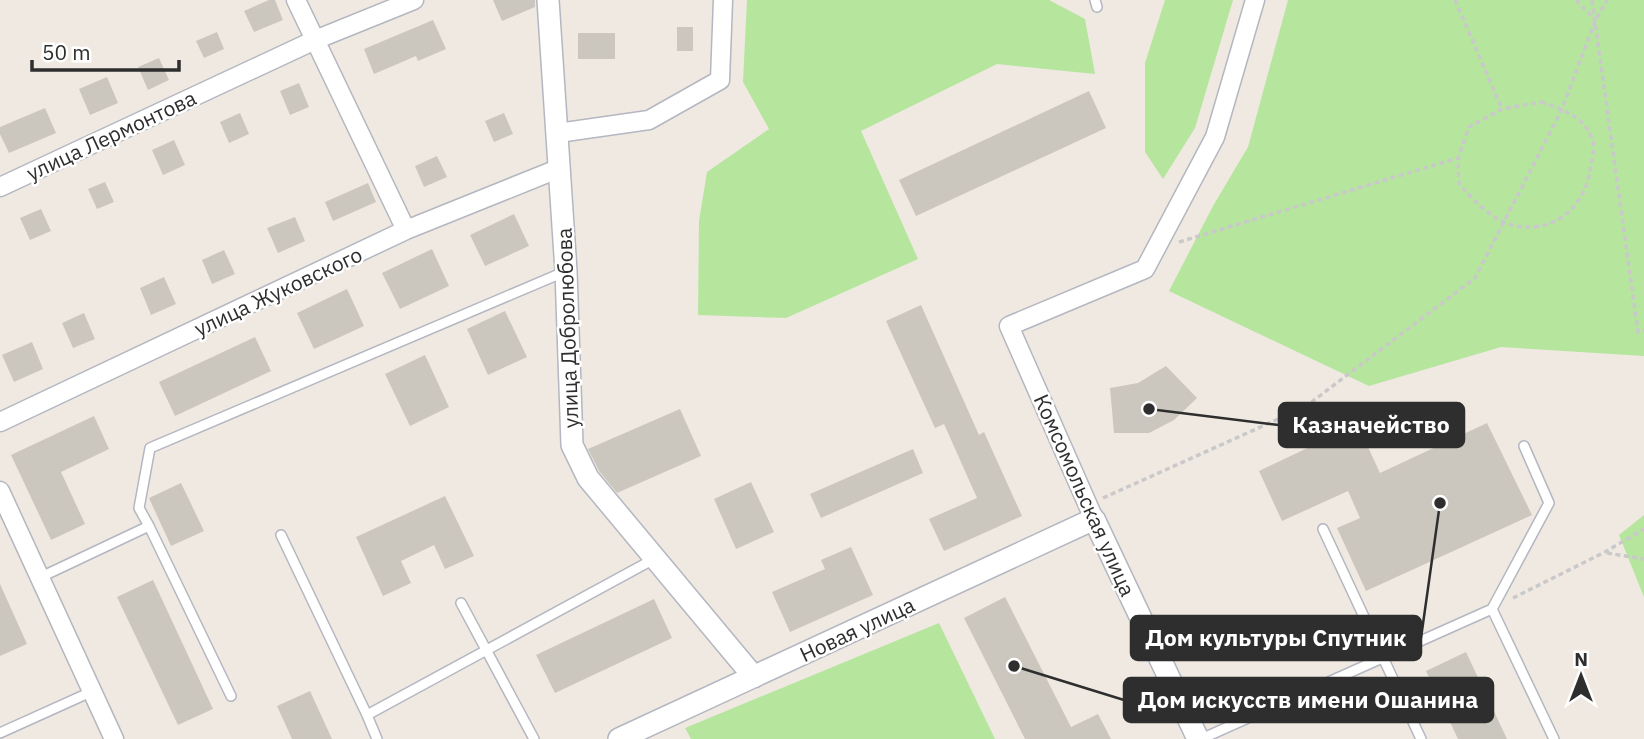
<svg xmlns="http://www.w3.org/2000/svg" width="1644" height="739" font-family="'IBM Plex Sans',sans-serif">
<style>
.green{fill:#b6e59e}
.building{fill:#cbc7bf}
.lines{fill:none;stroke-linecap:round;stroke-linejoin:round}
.service-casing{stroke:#b4b7c1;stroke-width:12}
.minor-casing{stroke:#b4b7c1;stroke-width:21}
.tertiary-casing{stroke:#b4b7c1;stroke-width:24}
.path{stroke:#c9c9c9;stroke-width:3.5;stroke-dasharray:5 3.5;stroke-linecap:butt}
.service{stroke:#fff;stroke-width:9}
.minor{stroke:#fff;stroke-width:18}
.tertiary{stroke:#fff;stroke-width:21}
.labels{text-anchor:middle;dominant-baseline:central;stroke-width:5;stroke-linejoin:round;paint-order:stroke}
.street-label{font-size:21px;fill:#2e2e2e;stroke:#fff}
.leader{fill:none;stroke:#2e2e2e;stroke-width:2.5}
.callout-dot{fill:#2e2e2e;stroke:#fff;stroke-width:2.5}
.callout{fill:#2e2e2e;stroke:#2e2e2e;stroke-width:2.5}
.callout-label{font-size:23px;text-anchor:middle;font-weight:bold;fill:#fff}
</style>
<rect width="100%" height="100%" fill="#efe9e1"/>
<path class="green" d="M747 0H1049L1085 19 1095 74 997 64 861 131 918 259 786 318 698 315 699 221 707 172 769 129 743 82Z
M1165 0H1233L1195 128 1163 179 1145 152V63Z
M1288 0H1644V356L1501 347 1369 386 1169 291 1213 206 1248 147Z
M1644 515V597L1619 535Z
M939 623 995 739H691L685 728Z"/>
<path class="building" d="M269 0H275L283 20 254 32 244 11Z
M493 0H535V7L502 21Z
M433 20 446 49 418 61 416 56 374 74 364 49Z
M677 27H693V51H677Z
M217 32 224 49 204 58 196 41Z
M578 33H615V59H578Z
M159 58 169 80 148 90 138 67Z
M107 77 118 103 90 115 79 89Z
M299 83 309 107 290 115 280 91Z
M1089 91 1106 128 916 216 899 180Z
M45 108 56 133 9 153 0 134V127Z
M240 113 249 134 229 143 220 122Z
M504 113 513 134 494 142 485 121Z
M174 140 185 165 163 175 152 150Z
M437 156 447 177 424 187 415 166Z
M105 182 114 202 97 209 88 189Z
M368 183 376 202 333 221 325 202Z
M41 209 51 231 30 240 20 218Z
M514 214 529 246 485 266 470 235Z
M295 217 305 241 278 253 267 228Z
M432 249 449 286 400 309 382 273Z
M224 250 235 274 212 284 202 260Z
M164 277 176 304 151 315 140 288Z
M347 289 364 326 314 349 297 313Z
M921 305 979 435 984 432 1022 516 944 551 929 519 977 498 944 424 935 428 886 321Z
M505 311 527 357 488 375 467 329Z
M84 313 95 339 73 348 62 323Z
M255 337 271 371 175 416 159 382Z
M32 342 43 369 14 382 2 355Z
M425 355 449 407 410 426 385 374Z
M1166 366 1197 398 1174 420 1149 433H1114L1110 388 1138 383Z
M680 409 701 456 617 493 599 471 588 449Z
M94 416 109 449 61 472 85 524 51 540 11 455Z
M1354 417 1380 473 1487 423 1532 515 1366 591 1337 528 1360 518 1348 491 1282 521 1259 471 1318 443 1314 434Z
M913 449 923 473 821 518 810 494Z
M751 482 774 532 736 549 714 499Z
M181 483 204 531 171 546 149 498Z
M445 496 474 556 445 569 434 545 401 561 411 583 383 596 356 537Z
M851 547 873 595 790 632 772 592 825 569 821 560Z
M153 580 213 709 178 725 117 597Z
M0 584 27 644 0 656Z
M1005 597 1071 727 1098 714 1111 739H1025L964 618Z
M654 599 672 638 555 693 536 655Z
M1466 652 1507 739H1458L1426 671Z
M310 691 332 739H292L277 706Z"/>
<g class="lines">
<defs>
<path id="service" d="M1095 0 1097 7
M1323 529 1421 739
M281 535 367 715 654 559
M41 577 149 526
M461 603 534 739
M1492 609 1549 503 1524 446
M231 696 149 526 139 508 150 448 564 272
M367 715 377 739
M0 733 93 691
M1201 739 1492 609 1554 739"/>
<path id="minor" d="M296 0 406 230
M558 133 649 120 720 80 723 0
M0 187 315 40 414 0
M0 422 406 230 560 168
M0 491 114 739
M1094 519 1009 326 1145 269 1215 137 1255 0"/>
<path id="tertiary" d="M548 0 566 271 572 445 588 478 754 677
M619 739 1094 519 1198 739"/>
</defs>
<use href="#service" class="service-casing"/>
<use href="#minor" class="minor-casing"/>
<use href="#tertiary" class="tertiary-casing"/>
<path class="path" d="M1455 0 1502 109
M1576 0 1594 19
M1592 0 1638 332 1644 330
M1541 102C1560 108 1585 117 1592 138 1596 148 1591 164 1589 175 1581 215 1543 238 1504 222 1487 215 1472 198 1459 184L1458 158 1469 127 1502 109Z
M1179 242 1458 158
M1103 498 1305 407 1475 278 1562 109 1595 21 1607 0
M1607 553 1644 559
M1513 598 1605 552 1644 529"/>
<use href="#service" class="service"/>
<use href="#minor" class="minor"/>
<use href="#tertiary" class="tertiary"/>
</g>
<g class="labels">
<g class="street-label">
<text transform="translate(111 135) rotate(-25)">улица Лермонтова</text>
<text transform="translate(278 291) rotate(-25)">улица Жуковского</text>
<text transform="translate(567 328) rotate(-92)">улица Добролюбова</text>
<text transform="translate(1085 495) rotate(66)">Комсомольская улица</text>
<text transform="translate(857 629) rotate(-25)">Новая улица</text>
</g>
</g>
<path class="leader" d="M1149 409L1279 425M1440 503L1421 638M1014 666L1124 700"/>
<g class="callout-dot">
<circle cx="1149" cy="409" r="7"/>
<circle cx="1440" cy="503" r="7"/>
<circle cx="1014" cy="666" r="7"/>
</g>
<g class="callout">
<rect x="1279" y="403" width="185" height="44" rx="7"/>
<rect x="1131" y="616" width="290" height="44" rx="7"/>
<rect x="1124" y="678" width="369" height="44" rx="7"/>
</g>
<g class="callout-label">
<text x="1371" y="433">Казначейство</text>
<text x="1276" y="646">Дом культуры Спутник</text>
<text x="1308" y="708">Дом искусств имени Ошанина</text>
</g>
<g transform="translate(1581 676)" stroke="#ffffff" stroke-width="5" paint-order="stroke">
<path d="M0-5L12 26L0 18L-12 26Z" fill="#2e2e2e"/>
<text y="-10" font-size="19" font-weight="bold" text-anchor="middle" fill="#2e2e2e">N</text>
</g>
<path d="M32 60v10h147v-10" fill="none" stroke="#2e2e2e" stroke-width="3.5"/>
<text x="42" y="60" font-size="21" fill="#2e2e2e" stroke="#ffffff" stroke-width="5" paint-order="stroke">50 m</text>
</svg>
